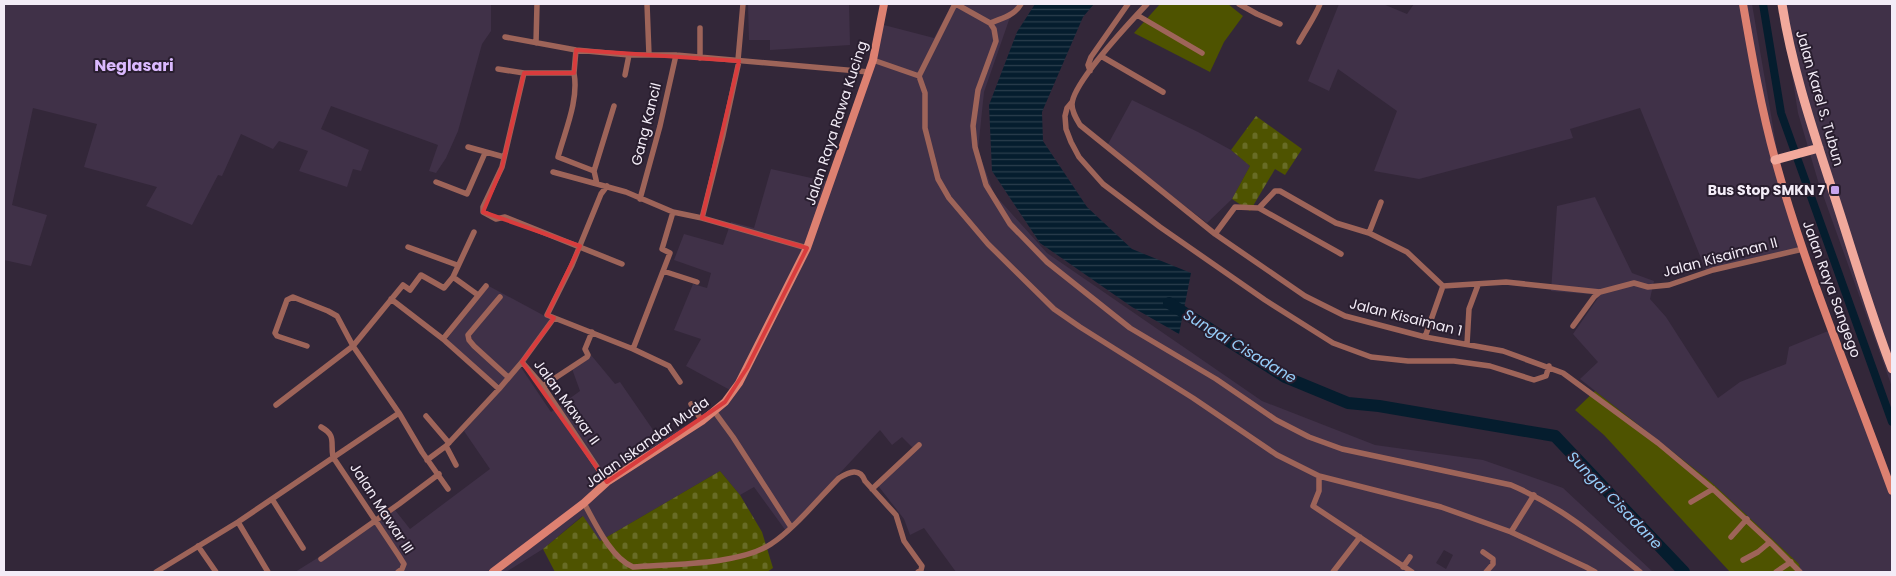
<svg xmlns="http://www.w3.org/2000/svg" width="1896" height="576" font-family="Poppins,sans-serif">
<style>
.built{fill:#403148;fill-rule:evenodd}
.green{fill:#4e5300}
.cemetery{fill:url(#cemetery-stones)}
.water{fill:url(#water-rules)}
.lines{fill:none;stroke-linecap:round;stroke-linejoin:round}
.canal{stroke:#051d2e;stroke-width:8}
.river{stroke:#051d2e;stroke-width:12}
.street{stroke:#9e6459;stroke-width:5.5}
.secondary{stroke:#dd8171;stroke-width:8}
.primary{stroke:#f1a99c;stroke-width:9}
.marked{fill:none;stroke:#d93c3d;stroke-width:4;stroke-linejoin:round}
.poi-dot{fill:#c8a5ee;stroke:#291e2f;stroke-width:2}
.labels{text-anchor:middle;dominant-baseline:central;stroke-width:4;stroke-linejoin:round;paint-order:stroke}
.street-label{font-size:14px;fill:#f3ecf7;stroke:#291e2f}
.poi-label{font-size:14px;font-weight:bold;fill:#f3ecf7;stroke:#291e2f;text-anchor:end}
.water-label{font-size:15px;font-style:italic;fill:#96cefa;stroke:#291e2f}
.quarter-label{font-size:16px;font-weight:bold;fill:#dab9fe;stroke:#291e2f}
</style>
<defs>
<pattern id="cemetery-stones" width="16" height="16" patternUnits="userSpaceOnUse" patternTransform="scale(1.25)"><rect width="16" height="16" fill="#4e5300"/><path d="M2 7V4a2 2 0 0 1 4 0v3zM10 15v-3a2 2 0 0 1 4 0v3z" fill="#686c26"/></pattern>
<pattern id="water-rules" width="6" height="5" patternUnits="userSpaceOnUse" patternTransform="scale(1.25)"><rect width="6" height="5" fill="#051d2e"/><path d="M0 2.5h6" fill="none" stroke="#2a3e4d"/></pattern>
</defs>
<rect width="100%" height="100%" fill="#332739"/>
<path class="built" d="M4 4H491V31L482 44 458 131 446 158 436 173 429 171 438 145 331 106 321 129 369 150 361 171 353 169 347 187 299 171 308 151 279 141 273 149 241 134 222 176 218 175 192 225 146 206 157 187 84 167 97 124 33 108 12 205 47 215 31 266 4 260Z
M748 4H849L850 45 770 50V40H749Z
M952 4H1023L1009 20 984 92 978 150 994 194 1047 253 1262 401 1375 445 1483 460 1563 488 1653 572H956L924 528 910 535 904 519 876 483 913 448 902 437 892 445 880 430 786 531 754 487 740 495 720 471 600 541 582 516 543 549 506 572H295L395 510 410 529 490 469 464 431 502 387 444 344 485 284 554 321 520 366 551 412 580 391 571 366 591 355 615 384 620 382 660 440 720 406 730 390 686 366 701 339 674 330 693 284 707 288 711 273 674 260 684 234 723 245 731 222 754 228 771 169 829 182 869 71 880 24 934 38ZM1444 550 1453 555 1446 569 1436 563Z
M1339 4H1383L1407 14 1414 4H1752L1777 150 1802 251 1707 273 1640 108 1570 129 1573 138 1419 179 1374 171 1397 111 1338 69 1329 91 1308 81Z
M1781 4H1892V387L1818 181 1798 113Z
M1132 100 1198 132 1231 150 1250 166 1232 199 1207 223 1107 146Z
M1595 197 1632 273 1654 281 1650 299 1666 317 1718 398 1740 382 1786 364 1789 347 1833 329 1892 478V572H1801L1799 564 1711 482 1580 379 1598 362 1573 334 1600 295 1551 291 1557 206Z"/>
<path class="green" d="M1160 4H1228L1243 16 1224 42 1210 72 1134 33Z
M1595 391 1711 482 1799 564 1801 572H1730L1604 435 1575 410Z"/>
<path class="cemetery" d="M1256 116 1302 149 1285 175 1275 169 1250 211 1232 199 1250 166 1231 150Z
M720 471 740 495 762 532 773 568 767 572H555L543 549 583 516 600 541Z"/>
<path class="water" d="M1035 4H1094L1083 17 1042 112 1043 141 1087 207 1132 249 1191 273 1179 334 1132 307 1040 243 992 171 989 105 1017 32Z"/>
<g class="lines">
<path class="canal" d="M1763 4 1781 113 1892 422"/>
<path class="river" d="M1169 303 1285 377 1348 403 1379 406 1555 436 1684 572"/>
<path class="street" d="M647 4 649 55
M956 4 990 23 994 29 996 41 978 90 973 126 975 147 986 185 1010 224 1047 262 1130 328 1216 379 1276 420 1309 437 1342 449 1511 485C1562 507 1597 537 1640 572
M1147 4C1131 21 1073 83 1072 104 1072 112 1076 118 1080 125L1215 234 1305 296 1345 316 1425 337 1503 351 1563 373 1658 443 1713 489 1770 542 1800 572
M1239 4 1257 14 1280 24
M1137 15 1202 53
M990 23C1001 19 1015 15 1021 4
M700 28V58
M505 37 576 50 629 55H676L869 72
M1299 42C1306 29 1315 17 1320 4
M536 43 537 4
M1101 56 1163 92
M738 60 743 4
M873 60 919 76 925 93V128L938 179 949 198 988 244 1054 309 1080 327 1193 398 1277 455 1319 476 1441 507 1511 532 1586 567 1595 572
M498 69 524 73H574C579 100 565 131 558 157L594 171
M1090 71 1088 65 1091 57 1128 4
M524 73 502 167 483 207V212L496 219 505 217 622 264
M574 73 576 50
M625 75 629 55
M919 76 955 4
M1072 102 1067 108 1065 116 1066 129 1071 142 1079 157 1103 184 1160 227 1265 300 1333 343 1371 357 1408 361H1454L1490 366 1534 380 1546 376 1549 366
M614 106 594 171 597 184 626 192 673 212 702 218 807 248
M468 147 504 157
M553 172 597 184
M436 182 467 194 485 153
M607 186 601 194 572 265 547 315 633 349 669 366 680 382
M640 199 660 126 676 55
M1259 208 1341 254
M702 218 723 135 739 61
M474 232 453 277 478 295
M1369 233 1381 202
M1215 234 1235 207 1259 208 1275 191H1280L1336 223 1369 233 1407 252 1443 286 1506 282 1600 292 1634 283 1648 287 1669 285 1713 270 1803 249
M408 247 457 265
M663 271 697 282
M500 297 468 335 469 340 474 346 508 377
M391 299 443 339 499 389
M1573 326 1594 297 1600 292
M1425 337 1443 286
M443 339 486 286
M1467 344 1469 309 1478 285
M307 346 277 336 275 333 287 300 293 297 328 311 337 316 353 346 399 413 422 452 448 489
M633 349 670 253 662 249 673 212
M522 362 543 386 607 482
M543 386 587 357 588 355 585 349 592 332
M691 404 702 421
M276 405 353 346 403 285 410 290 421 275 444 288 453 277
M714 411 733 437 791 527
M426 416 449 443
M321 427C337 436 330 442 333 457L399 556 404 564 402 569 398 572
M446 446 456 465
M427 460 446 446 499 389 522 362 554 318
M1319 476V491L1313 506 1412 572
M872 489 919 445
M272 499 303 548
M1691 502 1713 489
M584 503C595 523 611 558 633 567 671 564 740 565 771 544 793 530 820 497 839 478 849 472 860 467 865 481L896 515 904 541 922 566 921 570 918 572
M238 522 268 572
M1511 532 1534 495
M1731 537 1747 519
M198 546 216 572
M1483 552 1493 559V564L1486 572
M321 559 399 504 439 474
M1743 560 1758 552 1770 542
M1403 567 1410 557
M156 572 238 522 399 413
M1333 572 1360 537
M1776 572 1791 562"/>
<path class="secondary" d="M1743 4C1752 56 1761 108 1775 159 1806 272 1852 381 1892 491
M493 572 584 503 607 482 702 421 725 402 739 383 807 248 873 60 884 4"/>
<path class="primary" d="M1782 4C1792 69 1814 133 1834 195 1853 253 1870 312 1892 369
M1775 160 1819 148"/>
</g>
<path class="marked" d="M576 50 739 61 702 218 807 248 747 368 725 402 607 482 522 362 554 318 547 315 580 246 483 212 502 167 524 73H574Z"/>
<rect class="poi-dot" x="1830" y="185" width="10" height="10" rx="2.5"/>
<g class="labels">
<g class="street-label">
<text transform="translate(1820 98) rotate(74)">Jalan Karel S. Tubun</text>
<text transform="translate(836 123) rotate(-72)">Jalan Raya Rawa Kucing</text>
<text transform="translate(646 124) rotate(-76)">Gang Kancil</text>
<text transform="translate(1720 257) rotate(-15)">Jalan Kisaiman II</text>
<text transform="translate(1832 289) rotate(70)">Jalan Raya Sangego</text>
<text transform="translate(1406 317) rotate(14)">Jalan Kisaiman 1</text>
<text transform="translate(567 402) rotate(54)">Jalan Mawar II</text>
<text transform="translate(647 442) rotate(-35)">Jalan Iskandar Muda</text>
<text transform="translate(382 508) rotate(57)">Jalan Mawar III</text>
</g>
<g class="poi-label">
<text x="1825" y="190">Bus Stop SMKN 7</text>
</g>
<g class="water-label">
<text transform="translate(1240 346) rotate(31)">Sungai Cisadane</text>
<text transform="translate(1615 500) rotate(46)">Sungai Cisadane</text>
</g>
<g class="quarter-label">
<text x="134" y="65">Neglasari</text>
</g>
</g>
<rect width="1896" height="576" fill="none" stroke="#f3ecf7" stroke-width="10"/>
</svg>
